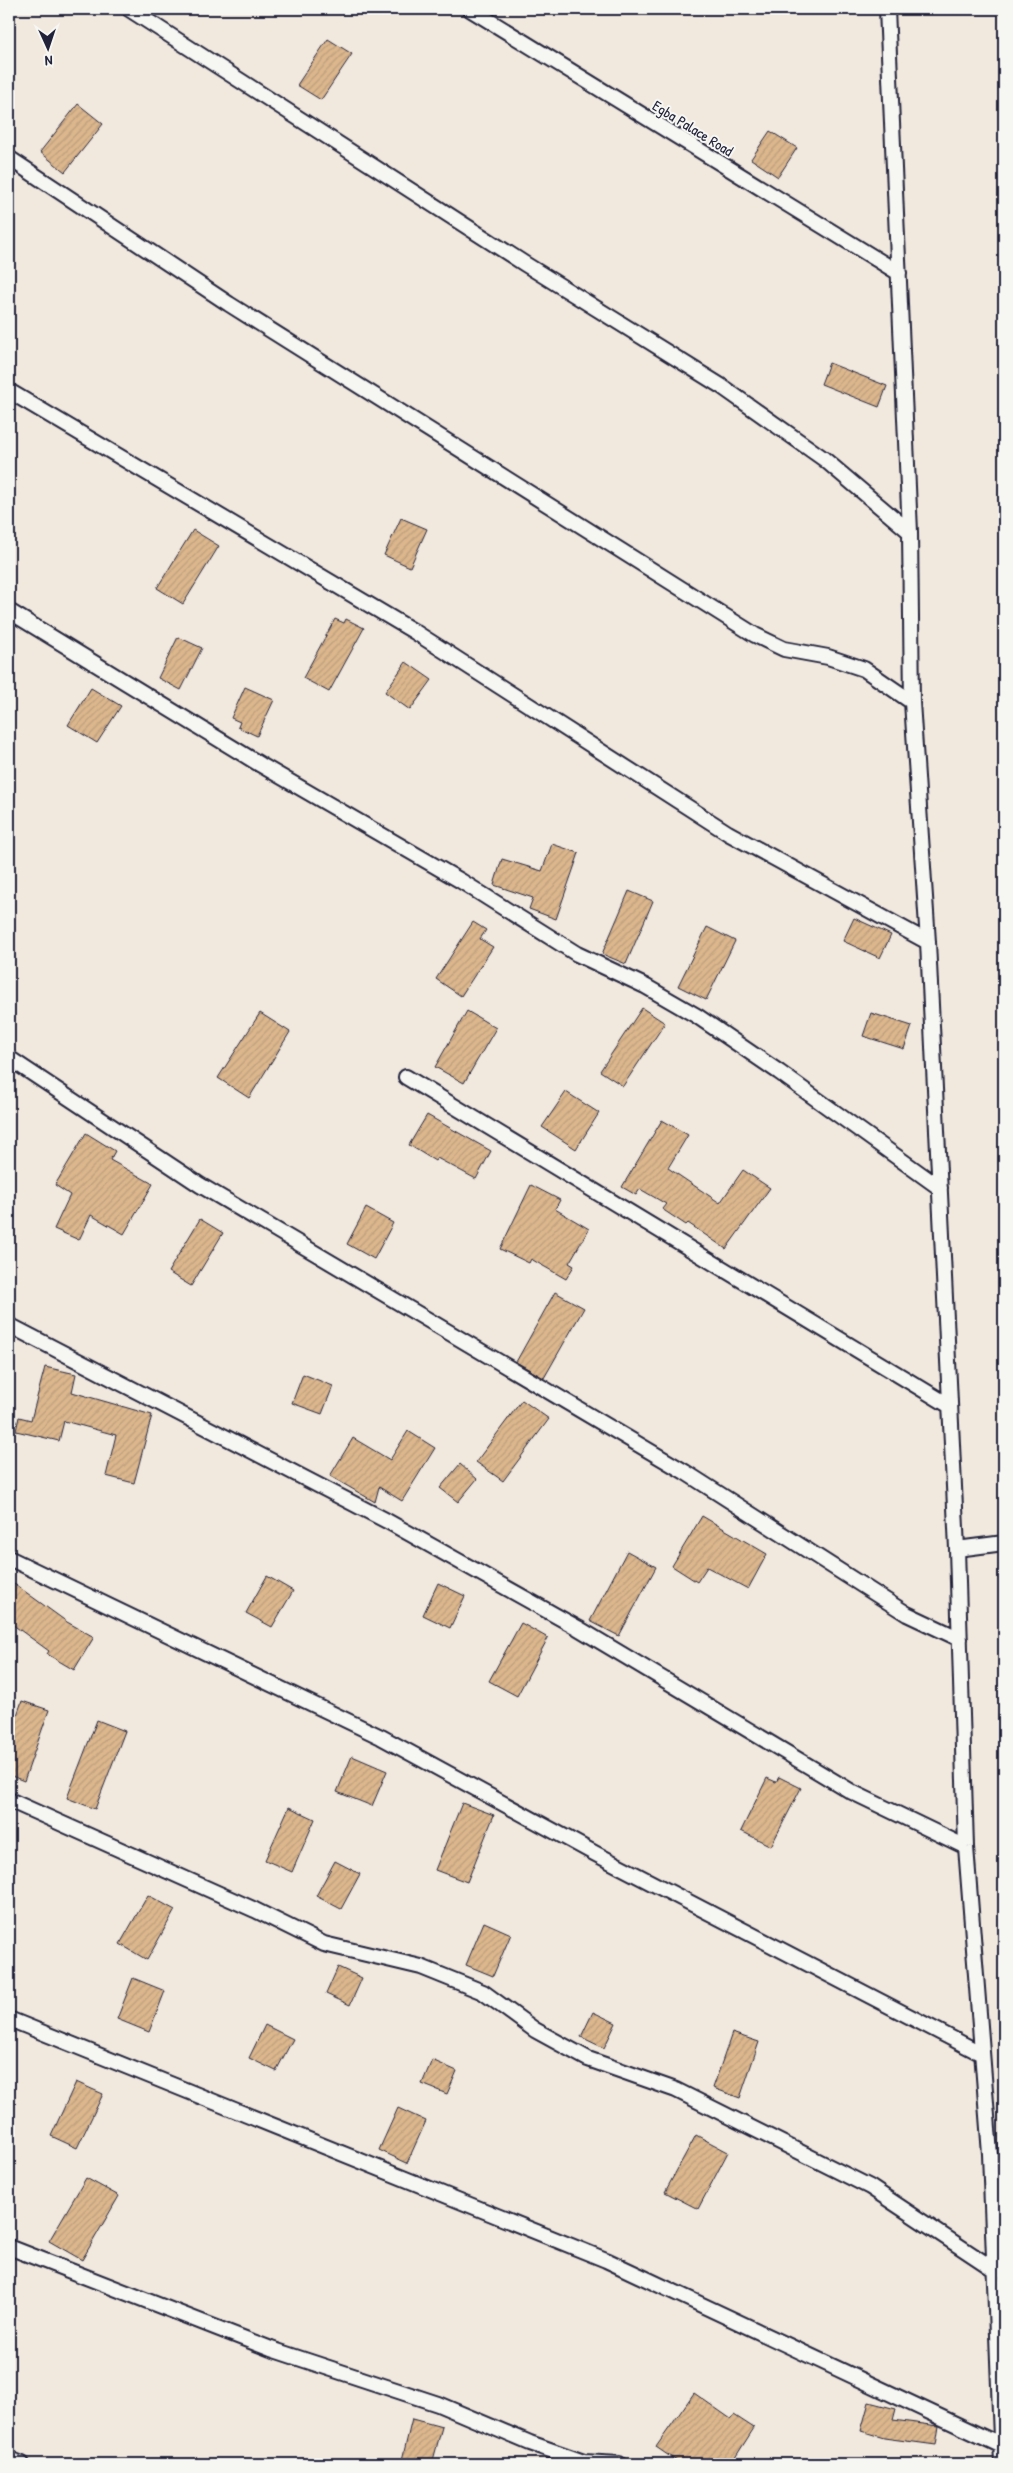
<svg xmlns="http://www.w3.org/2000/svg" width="1013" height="2473" font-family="'Patrick Hand',sans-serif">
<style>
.building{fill:url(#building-hatch);stroke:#22223b}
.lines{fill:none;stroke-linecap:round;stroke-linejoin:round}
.minor-casing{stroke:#22223b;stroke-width:18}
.minor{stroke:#f6f6f2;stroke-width:14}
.labels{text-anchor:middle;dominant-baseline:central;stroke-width:4;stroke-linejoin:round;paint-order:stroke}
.street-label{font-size:15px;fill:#22223b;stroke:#f6f6f2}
</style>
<defs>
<pattern id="building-hatch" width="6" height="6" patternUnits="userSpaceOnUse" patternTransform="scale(1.25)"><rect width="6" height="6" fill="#dcb78d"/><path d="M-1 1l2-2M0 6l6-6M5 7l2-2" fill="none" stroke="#bc9d7b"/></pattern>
</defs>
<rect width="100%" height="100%" fill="#f1e9de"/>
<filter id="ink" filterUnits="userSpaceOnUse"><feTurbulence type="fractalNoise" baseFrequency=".02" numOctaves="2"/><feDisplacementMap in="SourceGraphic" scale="10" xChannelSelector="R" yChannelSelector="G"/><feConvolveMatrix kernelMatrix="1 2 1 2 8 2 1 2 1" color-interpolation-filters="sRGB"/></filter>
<g filter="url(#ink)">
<path class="building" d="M328 39 352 54 321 100 297 85Z
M78 104 103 124 65 172 40 152Z
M770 131 797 148 778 177 751 159Z
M829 363 887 386 879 407 821 384Z
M401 518 427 529 410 567 384 555Z
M193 530 219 546 183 604 157 588Z
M335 619 344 623 346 619 364 628 329 692 303 678Z
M178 637 202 648 181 690 158 678Z
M406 662 432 680 410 710 385 692Z
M245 687 274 700 257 736 238 727 240 722 231 718Z
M91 688 121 706 97 743 68 725Z
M552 844 579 853 556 919 529 909 533 898 494 885 502 859 542 871Z
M629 891 653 901 626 964 602 954Z
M854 918 891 935 880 958 843 941Z
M473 922 486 930 480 939 493 947 461 996 436 979Z
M707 927 735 941 706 1000 678 986Z
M642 1008 665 1023 623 1086 600 1071Z
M467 1011 496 1028 464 1083 435 1067Z
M260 1013 290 1032 249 1098 218 1078Z
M871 1013 912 1026 904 1049 863 1036Z
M566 1092 599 1113 576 1149 542 1127Z
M427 1115 491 1151 476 1179 437 1158 435 1161 409 1145Z
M662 1120 688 1135 668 1168 720 1203 743 1170 770 1188 726 1249 688 1223 686 1225 662 1209 666 1204 640 1189 636 1195 622 1187Z
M86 1133 115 1151 110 1160 153 1184 124 1234 91 1215 79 1240 54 1229 70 1195 55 1185Z
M531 1185 560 1200 555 1209 589 1229 569 1263 574 1266 566 1279 531 1259 529 1263 500 1249Z
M366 1208 393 1223 374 1259 347 1244Z
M200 1219 223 1233 191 1286 168 1272Z
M555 1292 584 1308 544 1378 516 1362Z
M45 1367 76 1374 72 1392 152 1415 134 1483 106 1476 116 1435 64 1421 59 1441 16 1431 19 1417 31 1420Z
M303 1374 333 1386 322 1414 292 1403Z
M522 1400 549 1419 503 1481 476 1462Z
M408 1431 435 1448 402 1501 379 1487 375 1502 330 1476 353 1438 390 1460Z
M460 1464 477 1479 458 1502 440 1488Z
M702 1516 767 1554 748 1589 707 1567 697 1582 672 1566Z
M627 1551 656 1567 619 1636 590 1621Z
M267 1576 293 1591 272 1627 246 1613Z
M9 1580 67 1622 94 1637 74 1670 47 1654 49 1651 9 1622Z
M438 1583 465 1596 450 1628 423 1615Z
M521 1623 548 1638 517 1696 489 1681Z
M22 1701 49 1710 24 1781 9 1775V1738Z
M97 1720 125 1731 95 1809 67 1798Z
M352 1756 387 1771 372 1806 337 1792Z
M779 1777 801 1788 771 1846 741 1831 767 1778 776 1782Z
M462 1803 494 1815 467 1882 435 1870Z
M289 1807 315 1819 292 1872 265 1860Z
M335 1861 360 1874 341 1909 316 1896Z
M148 1895 175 1910 147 1960 120 1944Z
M484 1922 511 1934 493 1976 466 1965Z
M338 1967 362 1978 350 2005 326 1994Z
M133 1978 165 1991 149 2032 117 2019Z
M593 2012 616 2023 604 2048 581 2037Z
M265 2025 293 2039 276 2071 249 2058Z
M732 2033 759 2042 740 2098 713 2088Z
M432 2060 457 2071 447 2094 422 2084Z
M76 2082 103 2094 77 2148 51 2136Z
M398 2108 426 2121 407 2163 379 2150Z
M696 2135 728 2152 698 2209 665 2192Z
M86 2178 119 2196 82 2260 49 2241Z
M694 2393 731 2419 734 2415 754 2428 731 2464H681L656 2447Z
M869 2402 896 2409 893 2420 939 2426 936 2445 884 2438 861 2431Z
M412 2419 442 2427 432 2464H401Z"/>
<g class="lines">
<defs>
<path id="minor" d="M129 9 525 264 721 386 824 459 910 532
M470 9 899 273
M887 9 910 532 912 702 928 942 957 1549
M9 158 229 304 755 635 784 649 828 657 864 669 912 702
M9 391 415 632 728 833 928 942
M9 611 261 765 461 881 577 954 645 986 697 1016 779 1072 940 1188
M9 1058 200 1185 685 1472 907 1614 960 1639
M406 1077 950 1406
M9 1325 387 1521 578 1628 852 1792 966 1847
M9 1558 381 1737 596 1854 982 2054
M9 1800 255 1910 324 1944 421 1967 483 1992 535 2030 588 2059 676 2090 870 2187 992 2268
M9 2019 606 2260 1000 2445
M9 2247 271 2349 438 2404 530 2443 584 2462 619 2464
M9 2459 22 2464
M1002 2464 990 2154 966 1847 957 1549 1004 1543"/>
</defs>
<use href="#minor" class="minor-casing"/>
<use href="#minor" class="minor"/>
</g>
</g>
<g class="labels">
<g class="street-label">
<text transform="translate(693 128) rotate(32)">Egba Palace Road</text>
</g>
</g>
<rect width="1013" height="2473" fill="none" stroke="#f6f6f2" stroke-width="30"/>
<rect x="15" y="15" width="983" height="2443" fill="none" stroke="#22223b" stroke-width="2" filter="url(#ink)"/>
<g transform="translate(48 48) rotate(177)" stroke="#f6f6f2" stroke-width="4" paint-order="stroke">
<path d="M0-4L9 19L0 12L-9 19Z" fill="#22223b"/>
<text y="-8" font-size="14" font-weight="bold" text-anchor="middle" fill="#22223b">N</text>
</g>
</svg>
